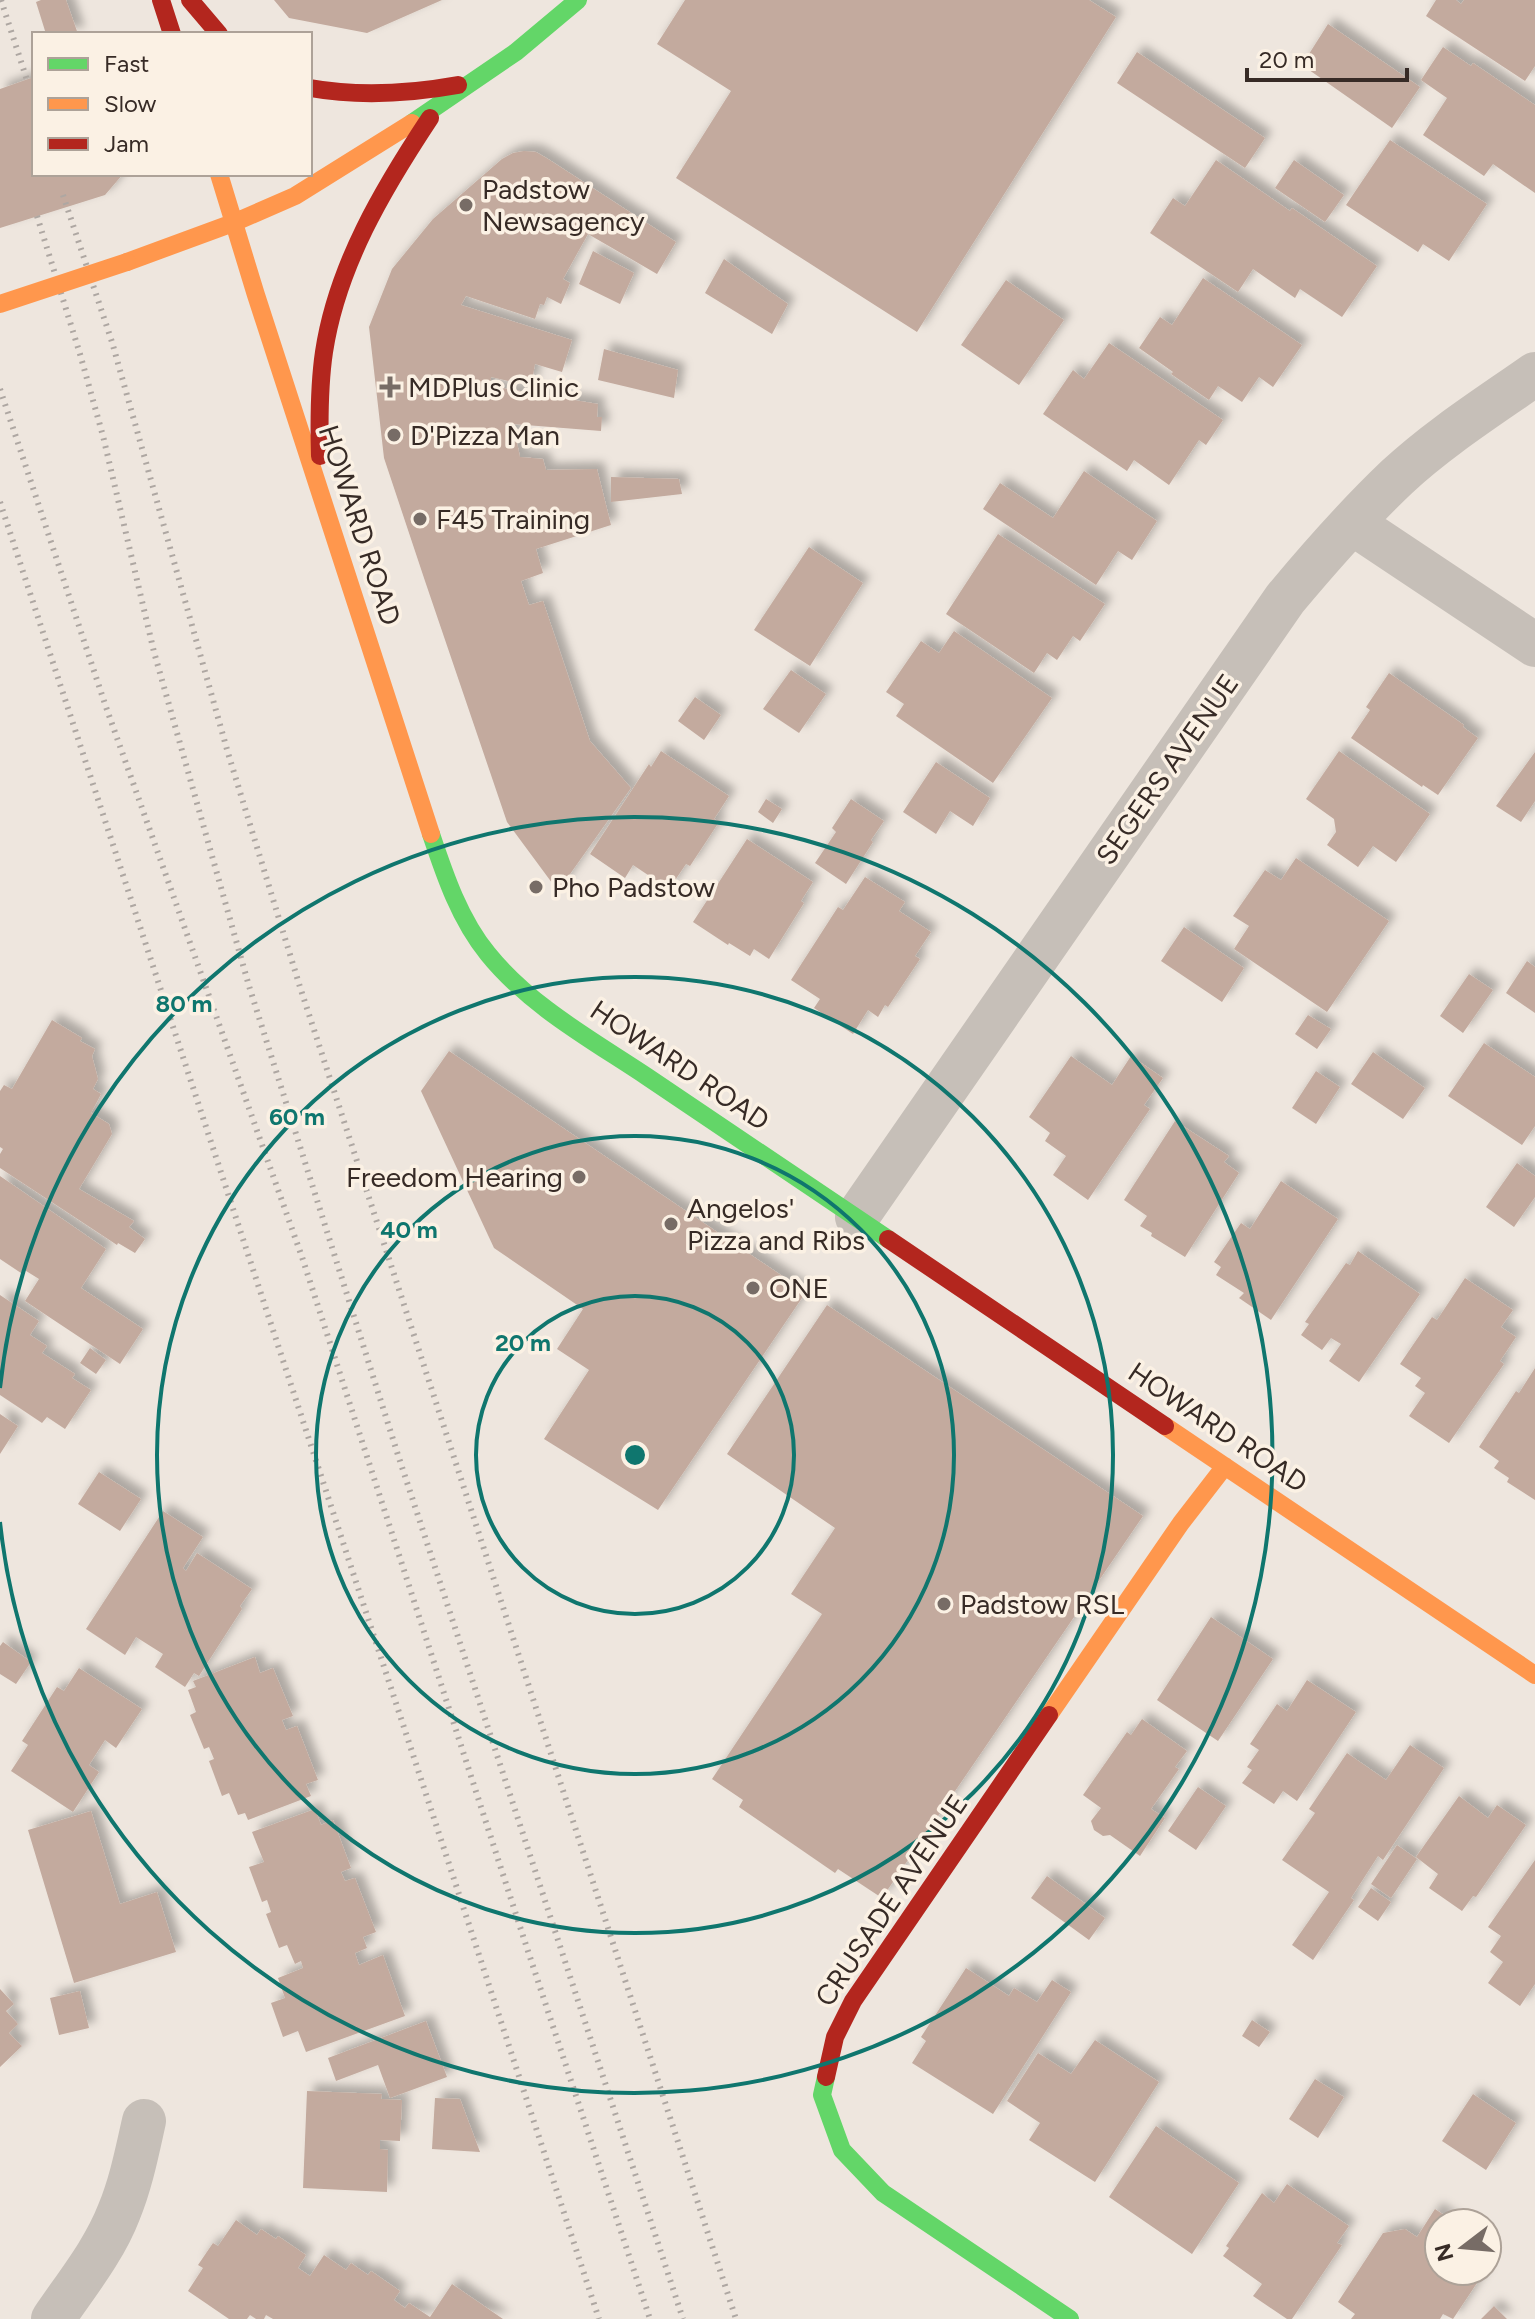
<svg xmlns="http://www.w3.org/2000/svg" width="1535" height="2319" font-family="Figtree,sans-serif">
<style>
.building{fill:#c3aa9e;filter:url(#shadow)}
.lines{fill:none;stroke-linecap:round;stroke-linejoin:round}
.street{stroke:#c6bfb8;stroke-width:44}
.fast{stroke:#63d668;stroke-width:18}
.slow{stroke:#ff974d;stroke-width:18}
.jam{stroke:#b3261e;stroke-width:18}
.rail{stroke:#aea7a2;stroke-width:6;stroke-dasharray:2 6;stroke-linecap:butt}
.slow-bridge{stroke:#ff974d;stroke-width:18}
.ring{fill:none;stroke:#0f766e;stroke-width:4}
.poi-dot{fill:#776c66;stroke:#fbf1e4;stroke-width:3}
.labels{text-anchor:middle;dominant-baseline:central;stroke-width:7;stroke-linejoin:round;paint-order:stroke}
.poi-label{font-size:28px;fill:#372b26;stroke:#fbf1e4;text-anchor:start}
.street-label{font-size:28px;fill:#372b26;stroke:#fbf1e4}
.centre{fill:#0f766e;stroke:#fbf1e4;stroke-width:4}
.ring-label{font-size:24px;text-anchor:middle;font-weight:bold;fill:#0f766e;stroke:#fbf1e4;stroke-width:7;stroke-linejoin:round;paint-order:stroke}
</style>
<defs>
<filter id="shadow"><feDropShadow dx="7" dy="-7" stdDeviation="4" flood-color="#0004"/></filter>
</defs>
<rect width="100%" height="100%" fill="#eee6de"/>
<path class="building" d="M41 0H66L78 34H46L36 2Z
M274 0H442L367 33 289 18Z
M685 0H1089L1116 17 917 332 676 178 731 91 657 44Z
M1436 0H1456L1461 4 1464 0H1535V66L1525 81 1426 16Z
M1328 24 1420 87 1392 128 1302 65Z
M1443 47 1471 66 1473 63 1535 105V193L1493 164 1484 176 1423 135 1447 98 1421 80Z
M1137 52 1265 138 1245 168 1117 83Z
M34 77V174H123L105 195 0 228V89Z
M1390 140 1487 204 1449 261 1423 244 1418 252 1346 205Z
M524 151 536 152 548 159 676 242 657 274 588 234 563 279 570 283 561 304 547 297 544 305 540 304 535 319 466 296 461 305 572 340 562 372 535 364 531 386 491 377 490 386 598 404 597 417H602L601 431 513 424 520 457 543 459 546 470 597 469 611 525 536 549 543 573 521 581 529 605 543 601 590 741 631 788 558 891 507 822 425 581 384 458 369 327 392 269 433 219 502 159 513 153Z
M1216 160 1290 211 1292 208 1377 266 1342 317 1300 289 1295 298 1253 269 1238 292 1150 233 1173 198 1185 206Z
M1294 160 1344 195 1325 222 1275 188Z
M593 251 634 273 620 304 579 284Z
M724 259 788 304 772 334 705 293Z
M1203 278 1302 345 1273 387 1259 377 1242 402 1218 386 1209 400 1171 374 1173 372 1139 348 1160 317 1172 325Z
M1006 280 1064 320 1019 385 961 345Z
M1109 343 1223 420 1206 445 1199 440 1169 485 1134 460 1127 471 1043 414 1073 370 1084 379Z
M604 349 678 370 674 398 598 380Z
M1084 471 1157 521 1132 560 1118 551 1096 585 983 509 1000 483 1053 518Z
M611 477 679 479 682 494 611 502Z
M998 534 1105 604 1080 641 1073 636 1057 660 1047 653 1034 673 946 614Z
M809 547 863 583 810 666 754 630Z
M954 631 1052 698 993 783 896 716 904 704 886 692 921 641 939 653Z
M791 670 826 694 799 733 763 709Z
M1389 673 1464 725 1463 727 1478 738 1438 795 1423 785 1422 787 1351 738 1370 710 1366 707Z
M695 697 721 715 704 740 678 721Z
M661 751 729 796 714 819 719 822 690 866 686 864 669 889 633 865 625 878 590 854 649 764 651 767Z
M1339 751 1430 814 1396 862 1373 846 1358 867 1327 845 1336 832 1334 819 1306 799Z
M1535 752V801L1521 822 1496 806Z
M936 762 990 798 973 826 950 811 936 834 903 812Z
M766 799 782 809 773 823 758 812Z
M851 799 884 821 871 840 873 842 846 884 815 863 836 832 832 828Z
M747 839 813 882 801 901 804 903 769 959 754 949 750 956 729 943 728 945 693 922Z
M1296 858 1389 921 1327 1012 1234 949 1249 926 1233 916 1265 870 1281 880Z
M865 877 905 902 899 911 931 932 915 956 920 959 888 1007 885 1005 878 1017 868 1010 853 1034 814 1008 820 999 791 980 838 907 843 910Z
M1184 927 1244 968 1222 1002 1161 961Z
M1527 961 1535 967V1013L1506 993Z
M1469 974 1493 990 1463 1033 1440 1016Z
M1308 1015 1331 1029 1317 1049 1295 1034Z
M52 1020 82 1038 80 1041 95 1049 92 1056 98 1079 93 1089 101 1094 91 1113 109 1124 112 1134 79 1189 134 1221 129 1227 145 1239 135 1253 118 1243 117 1245 0 1168V1154L3 1149 0 1147V1091L4 1085 12 1089Z
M1484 1043 1535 1077V1126L1522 1145 1448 1096Z
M449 1051 806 1292 658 1510 544 1439 589 1370 557 1349 583 1309 494 1248 421 1091Z
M1373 1052 1425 1088 1403 1119 1351 1084Z
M1071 1056 1112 1085 1131 1056 1163 1078 1144 1105 1150 1109 1088 1200 1053 1175 1066 1156 1045 1141 1050 1133 1029 1117Z
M1316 1071 1340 1087 1316 1124 1292 1108Z
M1175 1121 1229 1156 1224 1162 1239 1173 1185 1257 1151 1236 1152 1233 1140 1226 1147 1216 1124 1200Z
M1517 1163 1535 1176V1197L1514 1227 1486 1207Z
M0 1176 106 1249 81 1288 143 1329 120 1364 25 1301 39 1279 23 1269 21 1273 0 1259Z
M1281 1181 1338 1219 1271 1320 1239 1298 1244 1293 1216 1275 1221 1267 1214 1262 1241 1223 1250 1229Z
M1358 1251 1420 1294 1359 1382 1329 1361 1341 1344 1331 1338 1322 1350 1301 1335 1309 1324 1305 1322 1346 1263 1350 1265Z
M1465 1278 1513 1310 1501 1327 1516 1337 1500 1361 1504 1364 1449 1443 1409 1416 1425 1393 1415 1386 1421 1378 1400 1364 1432 1317 1437 1320Z
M0 1295 39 1321 30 1335 47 1346 42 1353 75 1374 72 1378 91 1390 65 1429 47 1417 42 1423 0 1395Z
M827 1305 1143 1516 882 1898 838 1869 835 1873 739 1807 743 1800 712 1779 822 1614 791 1594 835 1528 727 1454Z
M90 1348 106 1360 96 1374 80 1363Z
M1535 1368V1500L1507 1482 1509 1478 1494 1468 1499 1461 1479 1447 1516 1391 1519 1393Z
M0 1414 18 1426 0 1454Z
M99 1472 141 1499 120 1531 78 1504Z
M163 1511 203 1537 183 1568 186 1571 197 1553 252 1589 240 1606 242 1609 199 1676 194 1673 185 1687 155 1667 163 1654 136 1637 125 1655 86 1629Z
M1211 1617 1273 1659 1218 1741 1157 1700Z
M3 1642 31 1662 16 1684 0 1674V1646Z
M255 1657 260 1673 273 1668 293 1716 282 1720 286 1730 297 1726 318 1780 306 1784 311 1796 248 1820 245 1813 238 1815 229 1793 222 1796 209 1761 214 1759 209 1747 204 1749 190 1715 196 1712 188 1690 196 1687 193 1681Z
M79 1668 142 1709 116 1748 105 1740 89 1765 99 1772 73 1812 11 1771 28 1745 22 1741 57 1687 64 1691Z
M1307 1680 1356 1712 1297 1801 1283 1791 1274 1804 1242 1783 1252 1770 1247 1767 1259 1750 1250 1744 1277 1704 1287 1711Z
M1142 1719 1187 1751 1175 1767 1179 1769 1151 1809 1165 1818 1140 1856 1110 1835 1103 1836 1094 1830 1091 1821 1101 1808 1083 1795 1127 1732 1131 1735Z
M1410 1745 1444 1768 1383 1860 1378 1856 1351 1898 1354 1900 1313 1960 1292 1945 1329 1892 1282 1860 1315 1813 1309 1809 1347 1753 1386 1780Z
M1198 1787 1226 1806 1196 1850 1168 1831Z
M1459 1796 1488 1818 1497 1805 1526 1825 1476 1897 1473 1896 1462 1911 1429 1888 1438 1874 1416 1857Z
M315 1809 321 1825 333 1820 351 1868 341 1872 345 1881 355 1878 376 1932 363 1937 367 1948 355 1953 359 1965 383 1955 405 2016 306 2052 298 2031 283 2037 271 2003 285 1998 278 1978 303 1968 301 1961 295 1964 287 1945 279 1948 266 1914 271 1912 267 1900 262 1902 249 1867 264 1862 252 1832Z
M91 1811 120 1904 157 1892 176 1952 74 1983 28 1830Z
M1397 1845 1417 1859 1391 1898 1371 1884Z
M1535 1860V1984L1520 2006 1488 1983 1503 1962 1490 1952 1501 1936 1488 1927Z
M1047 1876 1105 1918 1089 1940 1031 1898Z
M1371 1888 1391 1902 1378 1921 1358 1907Z
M966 1968 1009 1996 1014 1988 1037 2002 1052 1980 1071 1992 993 2114 912 2063 926 2041 921 2037Z
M0 1989 14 2004 6 2011 18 2024 9 2033 22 2046 0 2067Z
M80 1991 89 2028 59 2035 50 1998Z
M1252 2020 1270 2032 1259 2047 1242 2036Z
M426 2021 447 2077 390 2098 378 2065 336 2081 328 2058Z
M1095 2040 1159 2082 1095 2182 1029 2140 1040 2123 1007 2101 1038 2053 1071 2074Z
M1315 2079 1344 2097 1318 2138 1289 2119Z
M307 2091 382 2094 381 2099 402 2100 400 2141 380 2140V2149L388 2150 387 2192 303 2188Z
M1473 2094 1516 2123 1486 2170 1442 2141Z
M435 2098 460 2099 480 2152 432 2149Z
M1156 2126 1239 2183 1192 2254 1109 2197Z
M1287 2184 1349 2226 1337 2243 1342 2245 1292 2319H1287L1253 2296 1262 2284 1223 2256 1229 2248 1226 2246 1262 2193 1274 2203Z
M1435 2209 1456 2223H1439V2271H1485L1453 2319 1443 2314 1440 2319H1351L1355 2314 1338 2302 1383 2233 1405 2229 1417 2237Z
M236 2220 257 2235 261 2229 276 2239 278 2236 306 2255 298 2268 310 2276 324 2255 346 2270 351 2263 368 2275 371 2271 400 2291 394 2300 405 2308 409 2303 430 2317 452 2284 503 2319H273L266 2315 264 2319H256L250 2315 247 2319H229L188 2291 203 2268 198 2265 213 2243 218 2246Z
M1494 2306 1507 2319H1481Z"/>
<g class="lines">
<path class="street" d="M1352 523 1535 645
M857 1217 1285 599C1320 557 1357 515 1397 477 1439 438 1488 407 1535 374
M53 2319C76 2285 104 2251 119 2212 131 2183 137 2152 144 2121"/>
<path class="fast" d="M412 123 516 52 578 0
M431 834C445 876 460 920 488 954 530 1006 592 1040 646 1076 727 1130 807 1185 888 1239
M826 2077 822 2095 842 2150 883 2193 1070 2319"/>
<path class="slow" d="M219 174 256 295 431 834
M127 262 233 223 295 196 412 123
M1165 1426 1535 1675
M1049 1715 1181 1523 1225 1466"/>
<path class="jam" d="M161 0 172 34
M190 0 219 34
M310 88C360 97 408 94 458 85
M320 456C319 421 319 386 324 352 337 266 383 189 430 118
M888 1239 1165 1426
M826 2077 835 2037 853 2001 1049 1715"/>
<path class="rail" d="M1 0 27 80
M63 195 112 342 228 753 300 987 736 2319
M37 216 80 354 103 436 154 652 249 986 398 1455 683 2319
M0 389 106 707 302 1257 524 1939 650 2319
M0 502 599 2319"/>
<path class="slow-bridge" d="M0 304 127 262"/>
</g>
<g class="ring">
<circle cx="635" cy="1455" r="159"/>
<circle cx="635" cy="1455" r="319"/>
<circle cx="635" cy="1455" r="478"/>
<path d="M0 1388A638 638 0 1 1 0 1522"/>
</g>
<g class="poi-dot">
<circle cx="466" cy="205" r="8"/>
<path d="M386 375h8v8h8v8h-8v8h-8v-8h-8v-8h8z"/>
<circle cx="394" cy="435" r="8"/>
<circle cx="420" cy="519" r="8"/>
<circle cx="536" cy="887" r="8"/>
<circle cx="579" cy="1177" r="8"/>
<circle cx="671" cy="1224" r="8"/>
<circle cx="753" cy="1288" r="8"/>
<circle cx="944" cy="1604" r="8"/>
</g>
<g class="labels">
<g class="poi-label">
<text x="482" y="189">Padstow<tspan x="482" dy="32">Newsagency</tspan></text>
<text x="408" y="387">MDPlus Clinic</text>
<text x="410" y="435">D'Pizza Man</text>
<text x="436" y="519">F45 Training</text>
<text x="552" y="887">Pho Padstow</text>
<text x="563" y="1177" text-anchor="end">Freedom Hearing</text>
<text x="687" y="1208">Angelos'<tspan x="687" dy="32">Pizza and Ribs</tspan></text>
<text x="769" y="1288">ONE</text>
<text x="960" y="1604">Padstow RSL</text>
</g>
<g class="street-label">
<text transform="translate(360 525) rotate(72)">HOWARD ROAD</text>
<text transform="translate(1167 769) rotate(-55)">SEGERS AVENUE</text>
<text transform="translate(680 1065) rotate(34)">HOWARD ROAD</text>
<text transform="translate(1218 1427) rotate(34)">HOWARD ROAD</text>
<text transform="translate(891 1900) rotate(-56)">CRUSADE AVENUE</text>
</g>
</g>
<circle cx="635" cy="1455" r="12" class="centre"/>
<g class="ring-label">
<text x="184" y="1012">80 m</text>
<text x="297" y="1125">60 m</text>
<text x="409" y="1238">40 m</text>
<text x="523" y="1351">20 m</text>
</g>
<rect x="32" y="32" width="280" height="144" fill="#fbf1e4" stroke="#ada298" stroke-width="2"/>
<rect x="48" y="58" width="40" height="12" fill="#63d668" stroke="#ada298" stroke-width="2"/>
<text x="104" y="72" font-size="24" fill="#372b26">Fast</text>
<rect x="48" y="98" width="40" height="12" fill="#ff974d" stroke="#ada298" stroke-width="2"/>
<text x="104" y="112" font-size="24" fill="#372b26">Slow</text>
<rect x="48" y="138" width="40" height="12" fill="#b3261e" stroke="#ada298" stroke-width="2"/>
<text x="104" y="152" font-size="24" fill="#372b26">Jam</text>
<g transform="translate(1463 2247) rotate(254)"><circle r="38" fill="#fbf1e4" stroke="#ada298" stroke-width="2"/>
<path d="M0-6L14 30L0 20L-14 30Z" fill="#776c66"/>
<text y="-12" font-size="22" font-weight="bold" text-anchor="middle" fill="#372b26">N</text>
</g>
<path d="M1247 68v12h160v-12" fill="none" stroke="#372b26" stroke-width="4"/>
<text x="1259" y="68" font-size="24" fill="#372b26" stroke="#fbf1e4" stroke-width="6" paint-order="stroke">20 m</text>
</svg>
